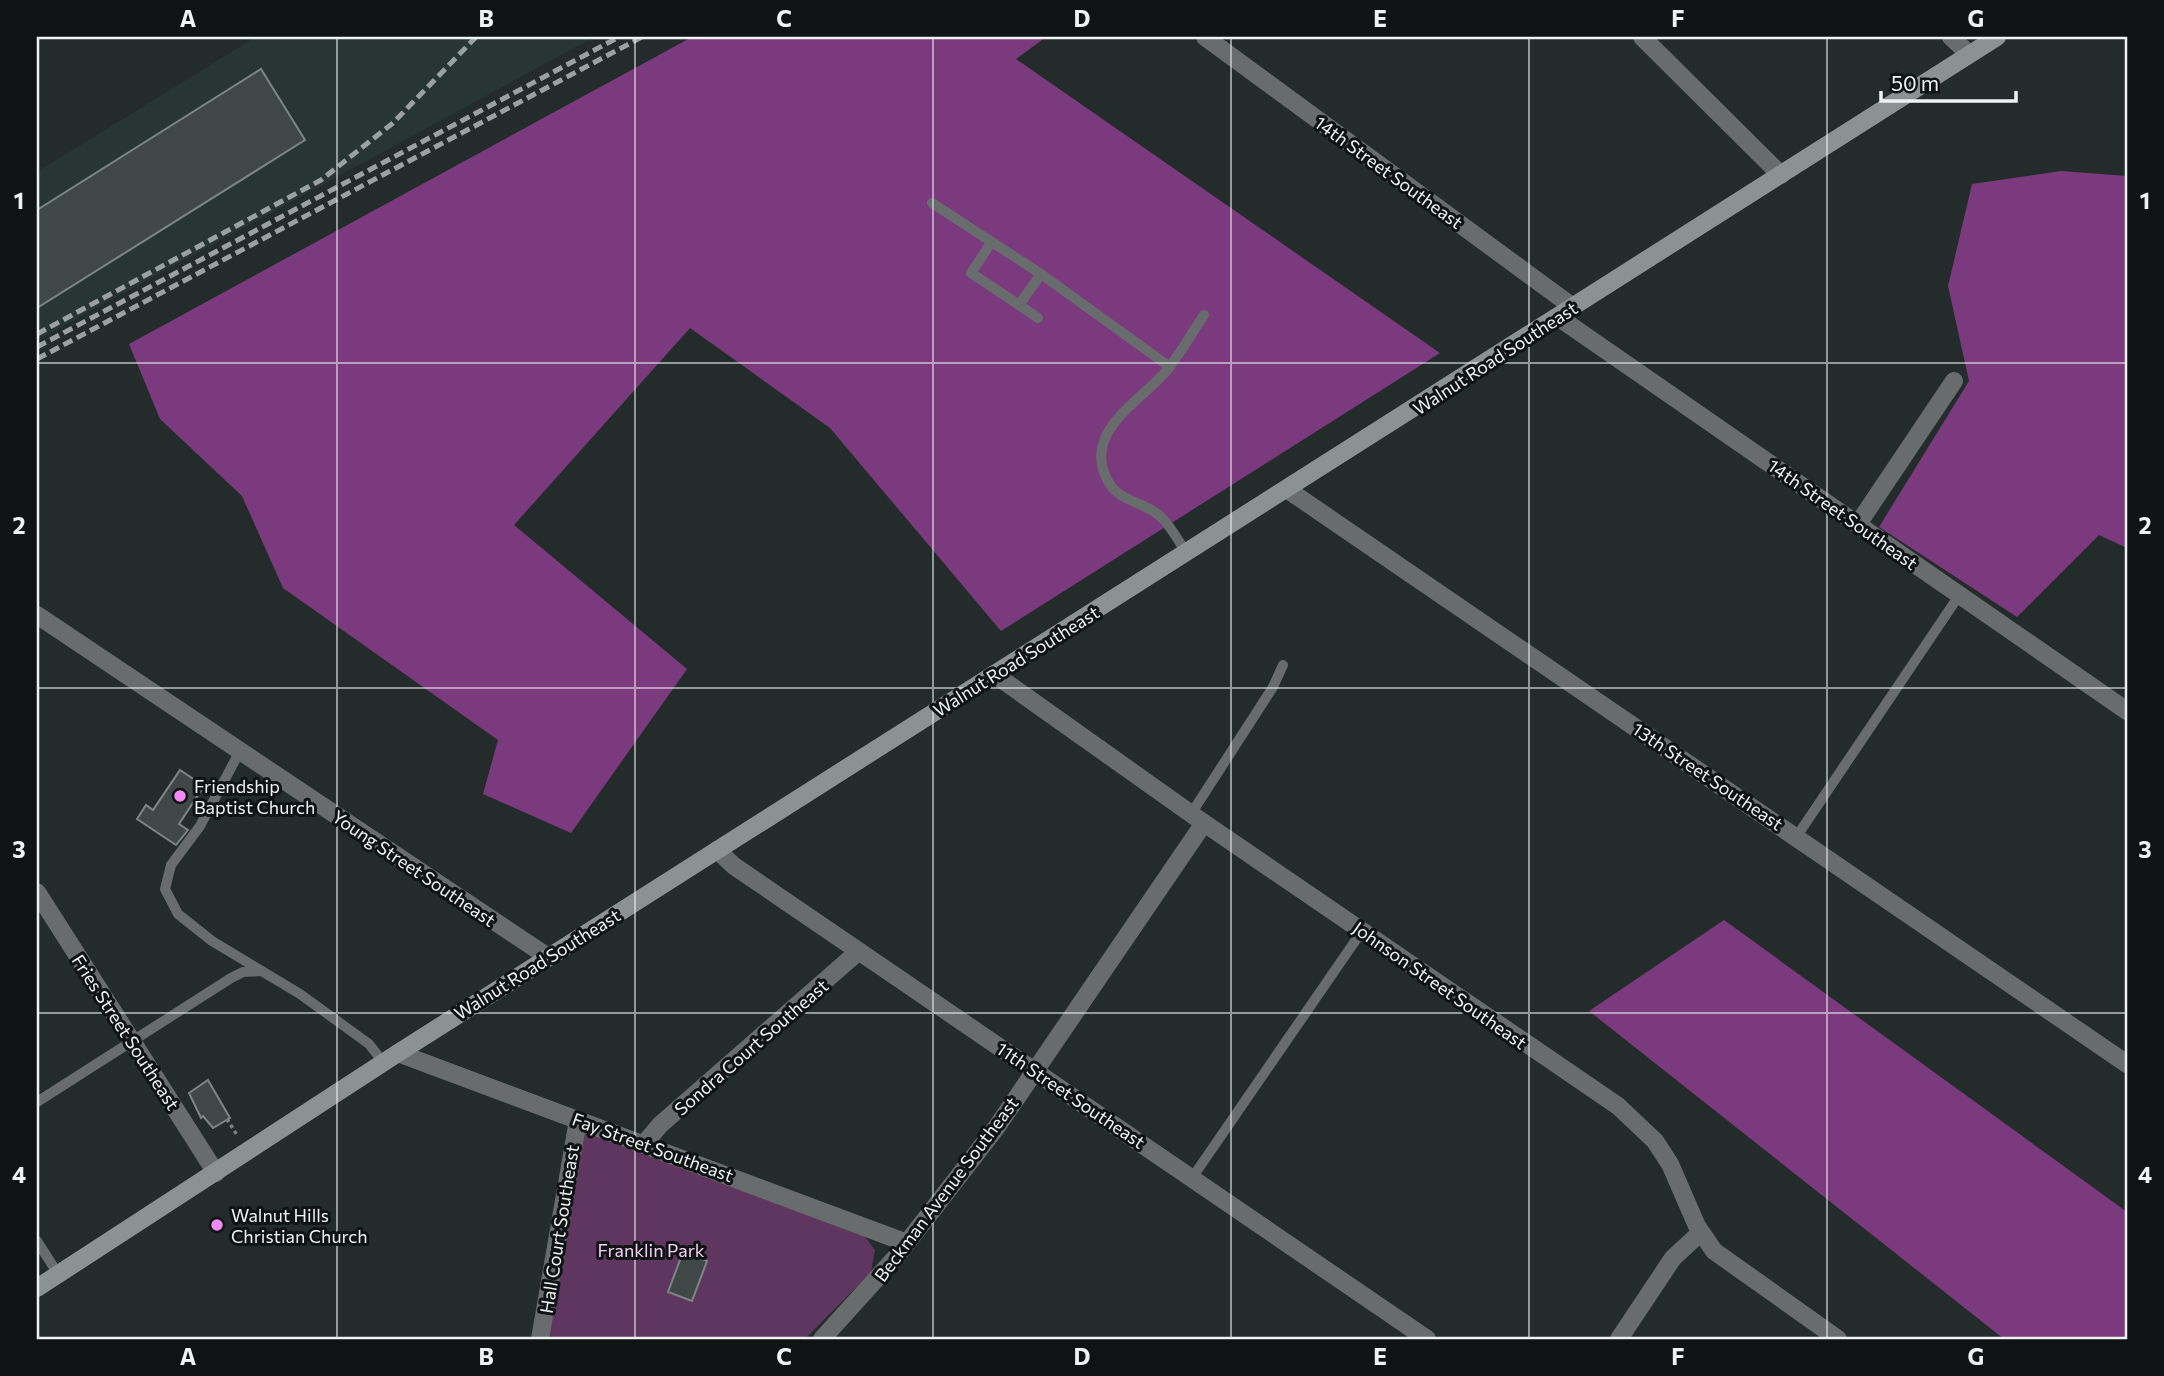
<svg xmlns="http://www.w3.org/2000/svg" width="2164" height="1376" font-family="Commissioner,sans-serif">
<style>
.built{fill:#273633}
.green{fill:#5f3660}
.forest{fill:#7b397e}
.building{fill:#3f4846;stroke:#7d8685;stroke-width:2}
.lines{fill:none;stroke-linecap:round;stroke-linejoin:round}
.path{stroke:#7c8382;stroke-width:3.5;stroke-dasharray:3.5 3.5;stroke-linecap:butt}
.lane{stroke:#696c6c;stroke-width:10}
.street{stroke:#696c6c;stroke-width:18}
.secondary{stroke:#8c9291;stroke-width:18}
.rail{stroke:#9aa1a0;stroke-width:5;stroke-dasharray:10 5;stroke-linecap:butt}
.grid{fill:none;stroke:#eef3f2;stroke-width:2;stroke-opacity:0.55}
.poi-dot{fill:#f18af4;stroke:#101313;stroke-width:2.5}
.labels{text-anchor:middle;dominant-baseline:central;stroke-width:6;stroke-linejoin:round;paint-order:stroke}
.street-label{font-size:18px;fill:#eef3f2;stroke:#101313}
.poi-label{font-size:18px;fill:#eef3f2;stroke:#101313;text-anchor:start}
.park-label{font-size:18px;fill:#f5d0f5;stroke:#101313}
.neatline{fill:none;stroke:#eef3f2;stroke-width:2.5}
.grid-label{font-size:23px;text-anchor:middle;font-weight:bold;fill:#eef3f2}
</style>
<rect width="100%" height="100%" fill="#242c2b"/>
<path class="built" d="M256 37H594L37 340V172Z"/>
<path class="green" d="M583 1129 865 1237 875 1250 871 1272 805 1339H544Z"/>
<path class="forest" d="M692 37H1046L1016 59 1440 353 1001 631 830 428 690 328 514 525 687 669 571 833 483 794 498 740 283 588 242 496 160 419 129 344Z
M2061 171 2127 176V548L2099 535 2017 617 1879 527 1969 381 1948 286 1972 184Z
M1724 920 2127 1212V1339H2004L1589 1011Z"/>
<path class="building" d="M261 69 305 140 37 308V210Z
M180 770 204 786 179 824 188 830 176 845 137 819 146 805 153 810Z
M208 1080 230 1118 213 1128 203 1116 201 1118 189 1093Z
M683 1252 707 1261 692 1301 668 1292Z"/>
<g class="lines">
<path class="path" d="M227 1119 237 1135"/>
<path class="lane" d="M932 203 1041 274 1170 367
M991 243 971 273 1019 305 1041 274
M1019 305 1038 318
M1187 554C1179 542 1172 528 1162 518 1147 502 1121 503 1109 483 1079 432 1142 401 1168 369 1181 352 1192 333 1204 315
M240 751 200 826 171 865 165 889 178 914 212 941 300 994 369 1044 383 1062
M1191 814 1273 687 1283 665
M1797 836 1960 594
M37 1102 231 978 243 972 262 971
M1192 1178 1362 931
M37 1241 58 1274"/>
<path class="street" d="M1205 37 1573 307
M1642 37 1781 175
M1951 37 1969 54
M1558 317 2127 711
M1288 490 2127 1064
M1858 524 1954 381
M37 615 548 957
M994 674 1204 823 1618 1106 1655 1141 1670 1164 1697 1226 1714 1251 1838 1339
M717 850 734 866 1427 1339
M37 892 216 1173
M398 1053 907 1243
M644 1144 660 1125 859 951
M540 1339 578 1120
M822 1339 896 1257 996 1128 1204 823
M1619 1339 1673 1258 1700 1233"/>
<path class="secondary" d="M37 1288 398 1053 1997 37"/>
<path class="rail" d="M37 334 321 180 393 123 476 37
M37 347 619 37
M37 359 642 37"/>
</g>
<path class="grid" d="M337 37V1339M635 37V1339M933 37V1339M1231 37V1339M1529 37V1339M1827 37V1339M37 363H2127M37 688H2127M37 1013H2127"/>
<g class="poi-dot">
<circle cx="180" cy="796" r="7"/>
<circle cx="217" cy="1225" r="7"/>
</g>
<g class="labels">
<g class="street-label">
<text transform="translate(1389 172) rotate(36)">14th Street Southeast</text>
<text transform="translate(1495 358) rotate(-33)">Walnut Road Southeast</text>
<text transform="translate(1843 514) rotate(35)">14th Street Southeast</text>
<text transform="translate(1016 661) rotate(-32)">Walnut Road Southeast</text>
<text transform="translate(1708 776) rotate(34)">13th Street Southeast</text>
<text transform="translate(414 868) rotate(34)">Young Street Southeast</text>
<text transform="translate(537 964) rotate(-32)">Walnut Road Southeast</text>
<text transform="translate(1440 985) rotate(35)">Johnson Street Southeast</text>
<text transform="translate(126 1032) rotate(57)">Fries Street Southeast</text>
<text transform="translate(751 1047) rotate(-41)">Sondra Court Southeast</text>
<text transform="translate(1071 1095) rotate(34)">11th Street Southeast</text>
<text transform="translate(653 1147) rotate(20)">Fay Street Southeast</text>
<text transform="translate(946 1189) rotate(-53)">Beckman Avenue Southeast</text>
<text transform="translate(559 1229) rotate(-81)">Hall Court Southeast</text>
</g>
<g class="poi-label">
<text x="194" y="786">Friendship<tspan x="194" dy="21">Baptist Church</tspan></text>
<text x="231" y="1215">Walnut Hills<tspan x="231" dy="21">Christian Church</tspan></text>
</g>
<g class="park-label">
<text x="651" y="1250">Franklin Park</text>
</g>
</g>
<rect width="2164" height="1376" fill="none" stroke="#101313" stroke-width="77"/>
<path d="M1881 91v10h135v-10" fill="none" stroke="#eef3f2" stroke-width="3.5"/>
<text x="1891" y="91" font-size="21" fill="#eef3f2" stroke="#101313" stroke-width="5" paint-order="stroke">50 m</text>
<rect x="38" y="38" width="2088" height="1300" class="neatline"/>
<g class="grid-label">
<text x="188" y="27">A</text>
<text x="486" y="27">B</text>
<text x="784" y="27">C</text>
<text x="1082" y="27">D</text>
<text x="1380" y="27">E</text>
<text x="1678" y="27">F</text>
<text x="1976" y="27">G</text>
<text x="19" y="209">1</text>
<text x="2145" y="209">1</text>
<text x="19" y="534">2</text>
<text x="2145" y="534">2</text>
<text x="19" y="858">3</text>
<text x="2145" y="858">3</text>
<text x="19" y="1183">4</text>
<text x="2145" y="1183">4</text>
<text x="188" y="1365">A</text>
<text x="486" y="1365">B</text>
<text x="784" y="1365">C</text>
<text x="1082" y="1365">D</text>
<text x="1380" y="1365">E</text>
<text x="1678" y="1365">F</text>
<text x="1976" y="1365">G</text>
</g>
</svg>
